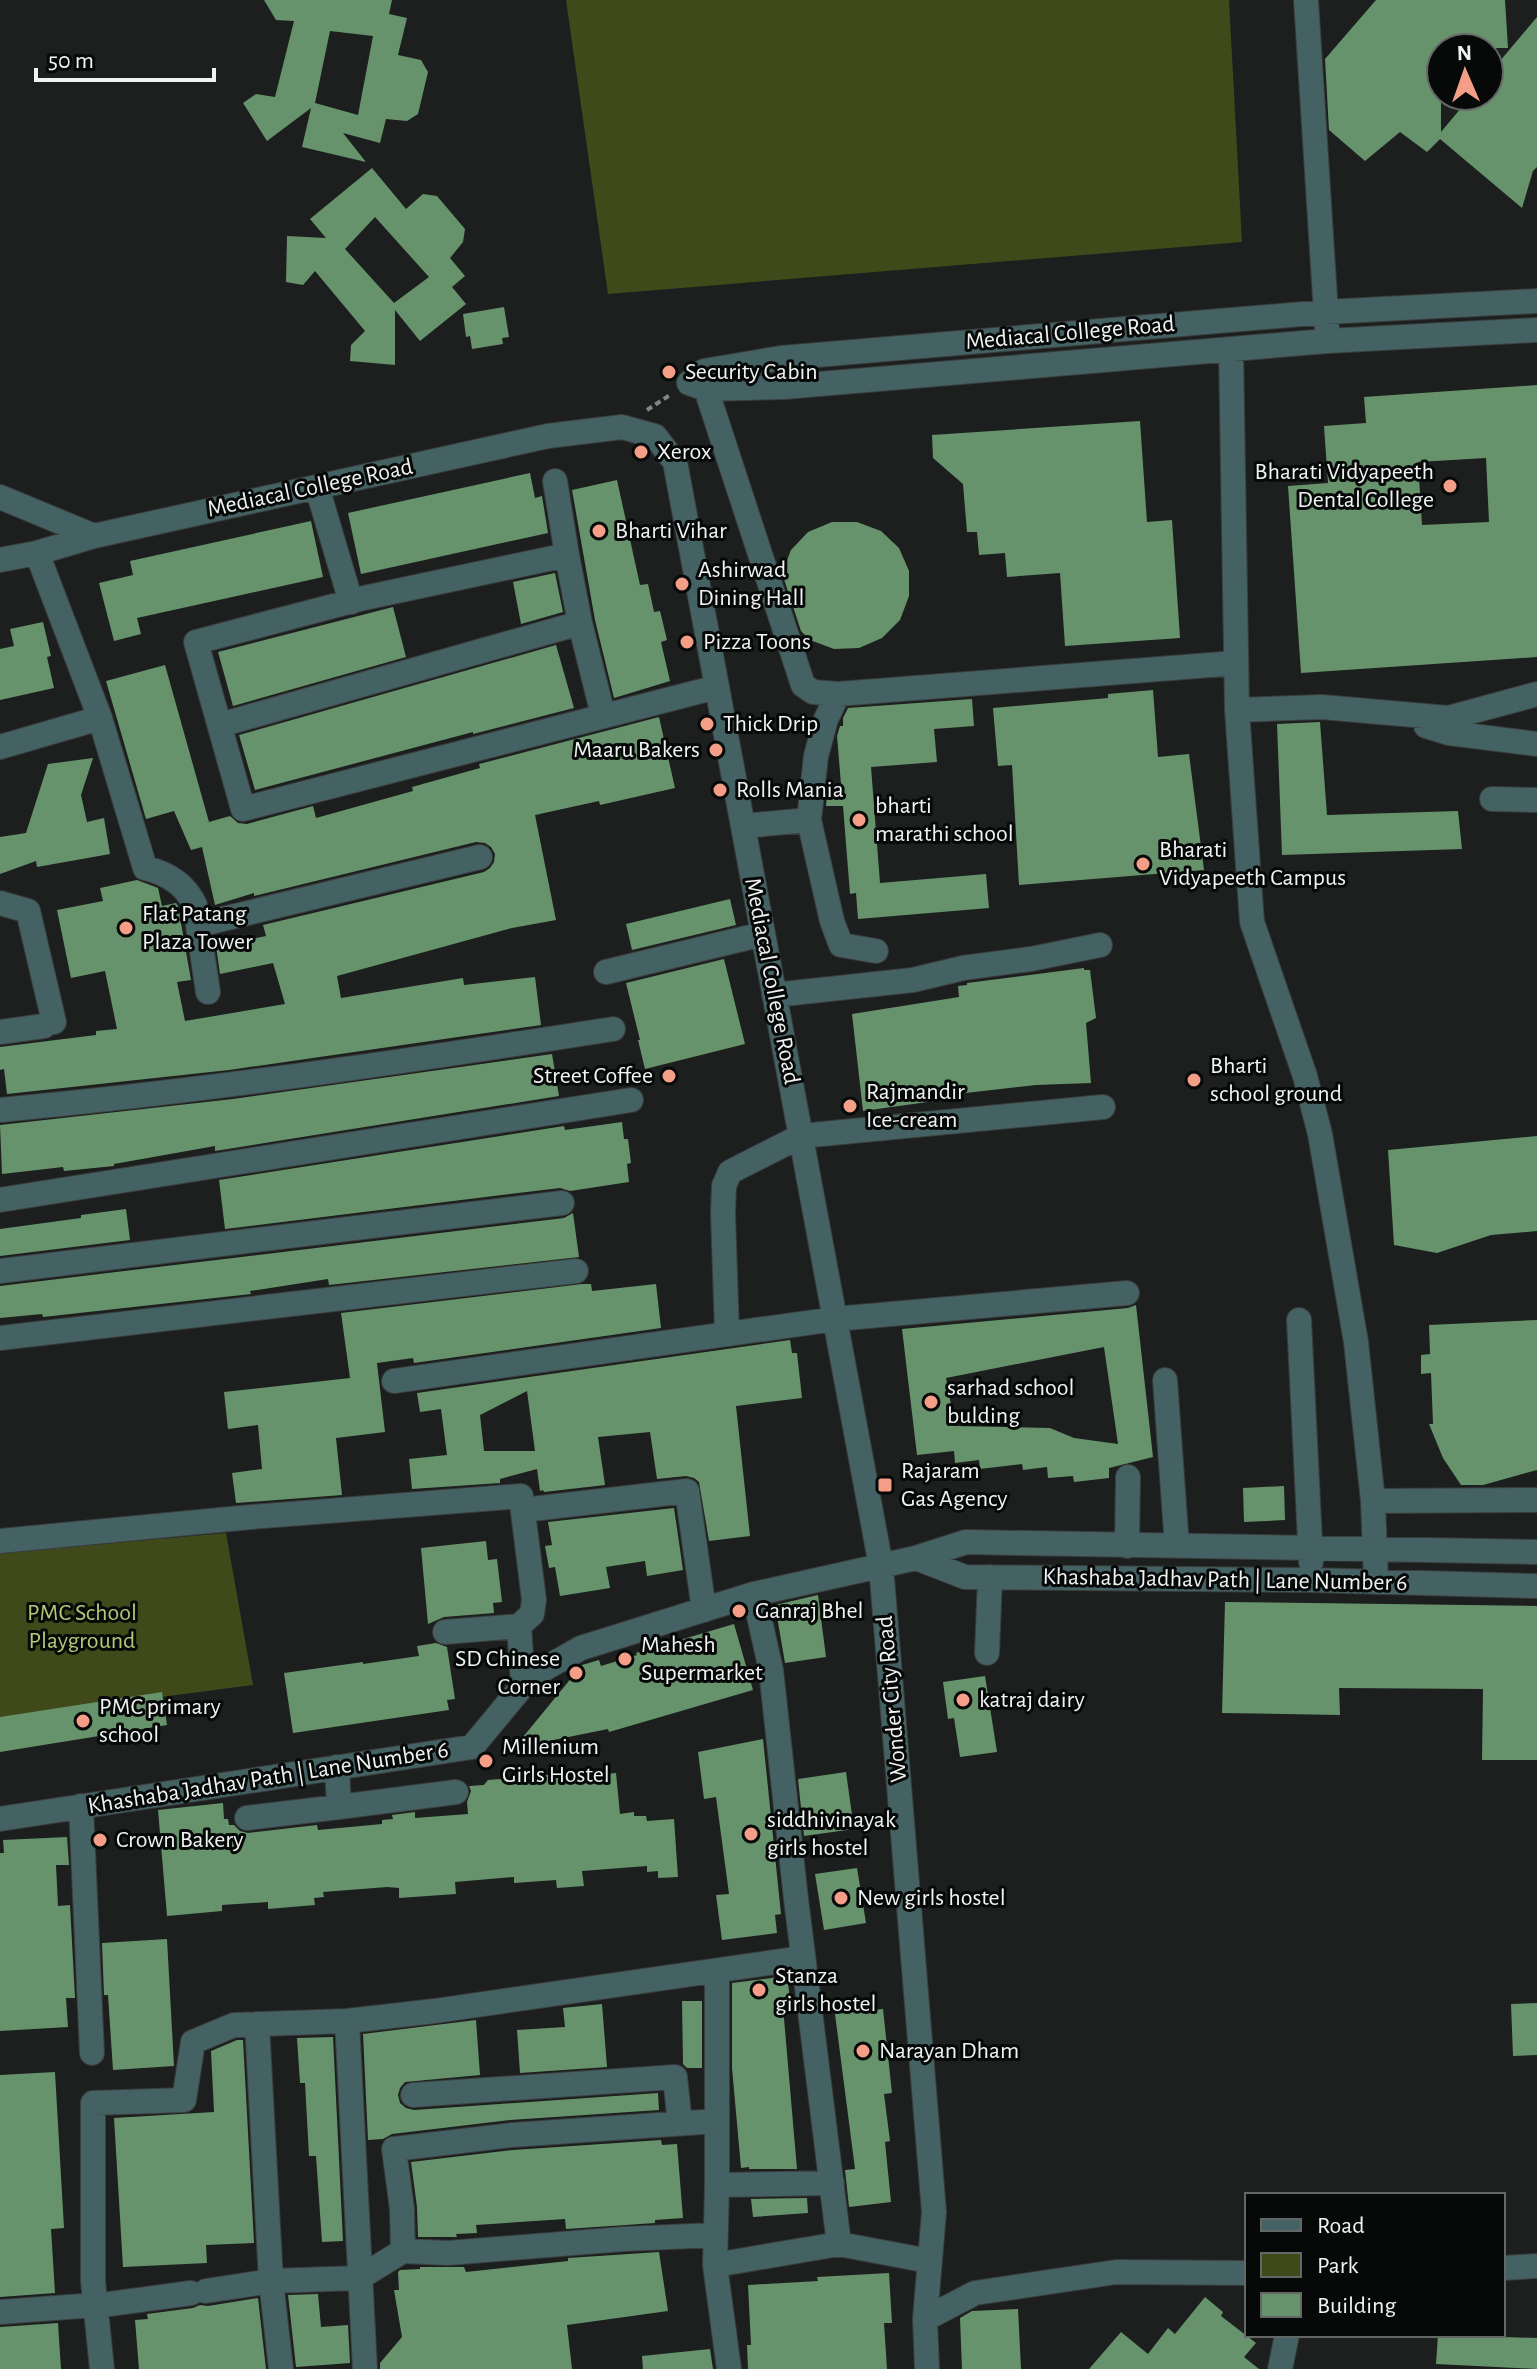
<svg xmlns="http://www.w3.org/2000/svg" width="1537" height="2369" font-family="'Alegreya Sans',sans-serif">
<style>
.green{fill:#3f491a}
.building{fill:#67936c;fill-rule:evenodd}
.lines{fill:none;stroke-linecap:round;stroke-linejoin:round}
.minor-casing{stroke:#3a3d3c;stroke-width:26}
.path{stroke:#838685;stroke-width:4;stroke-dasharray:6 4;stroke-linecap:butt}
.minor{stroke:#446163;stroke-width:24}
.poi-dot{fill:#f49e87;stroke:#070908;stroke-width:3}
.labels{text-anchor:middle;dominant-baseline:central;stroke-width:6;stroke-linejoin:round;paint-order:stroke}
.street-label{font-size:24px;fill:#f1f3f2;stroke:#070908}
.poi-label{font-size:24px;fill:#f1f3f2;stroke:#070908;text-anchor:start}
.park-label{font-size:24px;fill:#b5c878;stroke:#070908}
</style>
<rect width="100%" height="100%" fill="#1c1f1e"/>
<path class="green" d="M566 0H1229L1242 242 608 294Z
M226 1533 253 1685 0 1718V1553Z"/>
<path class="building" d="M264 0H392L389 14 407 18 398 55 421 60 428 72 418 114 407 121 386 119 380 143 343 133 366 162 302 147 311 108 267 141 243 103 256 94 275 97 294 21 276 20ZM330 31 373 36 358 115 315 103Z
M1376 0H1505L1508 48H1441V132L1471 96H1489V74L1537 17V167L1533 171 1522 208 1440 139 1427 152 1400 132 1365 161 1329 130 1325 59Z
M372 168 406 209 423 194 437 196 465 229 463 242 450 258 465 276 452 287 466 304 420 341 395 310V365L350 361 351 345 365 331 315 271 303 285 286 282 287 236 326 238 310 219ZM375 217 429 277 394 303 345 249Z
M504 307 509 337 502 338 503 344 472 349 470 336 466 337 463 314Z
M1537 385V657L1301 673 1288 486 1328 483 1324 426 1366 423 1364 397ZM1486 458 1489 522 1422 525 1418 462Z
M1140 421 1147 522 1172 520 1180 638 1065 646 1060 573 1007 577 1005 553 979 555 977 532H967L963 484 933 458 932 435Z
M530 473 535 498 542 496 548 533 361 574 348 513Z
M617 480 640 585 648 584 654 612 660 611 667 640 661 642 670 681 614 698 595 620 572 490Z
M311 521 323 577 137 618 141 634 114 641 99 583 133 575 130 561Z
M832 522H857L881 531 899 548 909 571V596L900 620 882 638 859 648 834 649 810 640 801 631 782 573 791 550 808 532Z
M555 573 563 612 521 624 513 582Z
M393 607 406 657 233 706 218 652Z
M43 622 51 656 47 657 54 688 0 700V649L14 646 10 629Z
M556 645 574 708 473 734V732L255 790 239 735Z
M165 665 209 822 230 816 238 823 247 824 313 806 316 818 413 791 412 787 480 768 479 764 659 717 675 788 600 805 599 801 535 815 556 920 512 928 337 976 341 998 463 978 464 985 535 977 541 1025 229 1070 7 1094 4 1069 0 1070V1047L96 1035V1031L117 1029 105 971 71 978 57 910 103 901 100 888 137 880 158 888 162 906 176 903 178 906 191 980 177 982 185 1021 285 1004 273 963 220 974 216 946 266 936 263 925 484 872 490 868 494 862 495 854 491 847 485 843 476 842 254 896V893L215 905 202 847 191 850 174 811 146 819 106 681Z
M1153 690 1158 757 1189 754 1204 870 1019 885 1012 765 998 766 993 708 1108 698V694Z
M972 699 974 726 934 729 937 762 871 767 880 883 986 874 989 908 858 919 856 893 850 894 843 806H826L828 785 841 784 837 736 840 726H843V718L848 708Z
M1320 722 1327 815 1458 811 1462 849 1282 855 1277 724Z
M93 758 81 795 87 822 104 818 110 854 37 867 36 861 0 874V837L26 833 48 764Z
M730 899 736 925 632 950 626 924Z
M724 959 745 1044 645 1069 638 1040H640L626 983Z
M1084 968V970H1090L1096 1018 1086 1023 1091 1083 1036 1085 948 1095 949 1099 863 1111 852 1014 959 997 958 986 967 985V983Z
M552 1054 559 1096 215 1151V1146L114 1164V1166L64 1171 63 1167 2 1174 0 1125 233 1099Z
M622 1122 624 1139H628L631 1163 627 1164 629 1182 570 1191 560 1188 225 1229 219 1180 564 1126 565 1130Z
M1537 1136V1231L1491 1235 1437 1253 1394 1245 1388 1150Z
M126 1209 130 1240 0 1256V1229L81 1218V1215Z
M573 1213 579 1257 329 1285 328 1279 250 1291 251 1294 43 1317 42 1314 0 1318V1286L564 1218Z
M582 1284H591L592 1291 656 1284 661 1328 414 1363 413 1358 377 1363 385 1432 336 1438 342 1495 236 1503 232 1473 262 1469 258 1425 228 1429 224 1392 350 1378 341 1313Z
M1136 1305 1153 1457 1109 1468V1478L1074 1482 1073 1476 1048 1478 1047 1467 1023 1470 1022 1464 980 1469 979 1460 955 1463 954 1451 917 1455 902 1329 1128 1308ZM1104 1347 1118 1444 1074 1438 1050 1428 955 1426 946 1378Z
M1537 1320V1470L1483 1485H1461L1443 1458 1429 1424H1433L1431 1373 1421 1374V1355L1430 1354 1429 1325Z
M790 1340 792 1353H797L802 1398 736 1406 750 1536 709 1541 699 1482 694 1478 686 1476 657 1479 650 1432 598 1437 605 1485 544 1492 543 1490 540 1491 537 1469 500 1479V1483L412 1489 409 1459 447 1455 441 1409 420 1412 417 1393ZM527 1391 535 1451H484L480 1415Z
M1284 1486 1285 1520 1244 1522 1243 1488Z
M674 1508 683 1570 647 1576 645 1561 606 1567 610 1588 560 1596 555 1567 549 1568 545 1546 552 1545 548 1522Z
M486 1541 488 1560 497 1559 502 1602 493 1603 494 1613 444 1617 428 1624 421 1548Z
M818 1595 826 1657 785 1663 775 1605Z
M1225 1602 1537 1606V1760H1482L1483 1689 1339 1688 1340 1715 1222 1713Z
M734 1624 753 1690 609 1732 608 1729 514 1748 582 1665 599 1660 601 1666 637 1655 636 1653Z
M436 1643 447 1647 455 1699 447 1700 449 1710 293 1733 284 1673 363 1662V1664L419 1656 417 1646Z
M985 1676 997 1752 960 1757 954 1718 948 1719 943 1682Z
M162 1692 167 1725 0 1752V1717Z
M763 1739 781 1914 775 1915 777 1933 722 1940 716 1895 729 1894 716 1797 704 1799 698 1752Z
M584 1772 585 1776 616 1773 620 1814 634 1812V1816H646L647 1821 674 1819 678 1877 658 1878V1871L647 1872V1866L582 1871 584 1886 557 1888 556 1880 514 1883V1877L455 1882 456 1894 399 1898V1888L387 1887 323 1892 324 1897 314 1898 315 1905 268 1909V1902L222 1905V1911L167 1916 158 1810 223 1803 224 1819H228L229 1825H234L240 1831 248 1833 317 1825 318 1830 382 1824V1820L393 1819 392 1815 415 1812V1818L468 1814 467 1802 471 1791 469 1786 484 1785 488 1780Z
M846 1772 854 1829 804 1836 798 1779Z
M67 1837 69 1865H56L58 1906 70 1905 75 1998H66L68 2027 0 2031V1853H4L3 1840Z
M857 1868 866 1923 824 1930 815 1874Z
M167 1939 174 2066 113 2070 108 1995H104L102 1943Z
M787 1976 791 2006 783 2007 797 2169H749V2167L741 2168 732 2068V1983Z
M682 2001H702V2068H687L683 2064Z
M1537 2003V2055L1513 2056 1511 2004Z
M602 2004 607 2067 520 2073 517 2030 565 2027 563 2008Z
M883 2009 892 2093 884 2094 890 2141 885 2142 891 2202 849 2207 845 2170 855 2169 835 2014Z
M476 2020 480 2075 405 2082 400 2088 398 2095 400 2103 406 2108 414 2110 658 2093 659 2110 510 2120 392 2134 383 2139 368 2140 363 2034Z
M333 2037 343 2241 322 2242 316 2156H309L305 2083H300L297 2038Z
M237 2040H243L254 2243 206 2245 207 2263 123 2267 114 2118 214 2112 211 2051Z
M55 2072 64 2228 51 2229 55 2293 0 2297V2075Z
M661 2140 662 2145 677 2144 683 2218 655 2220V2223L566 2229 565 2219 476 2225 477 2233 456 2234 457 2237H418L417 2207 411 2162 513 2150Z
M807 2198 808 2213 753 2217 751 2199Z
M659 2252 668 2311 567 2325 572 2369H380V2363L402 2337 394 2290H399L398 2272 400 2270 420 2269V2267H464L466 2272 568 2261V2258Z
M889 2273 892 2323H884L887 2369H748L747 2345H751L748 2285 818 2281 817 2277Z
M318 2294 321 2327 348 2325 350 2363 296 2367 288 2295Z
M1205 2297 1223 2312 1221 2316 1256 2343 1244 2357 1259 2369H1089L1121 2332 1148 2354 1168 2328 1175 2334Z
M258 2298 266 2369H139L135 2320 148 2319 147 2314 193 2308 200 2305 208 2306Z
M1018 2309 1021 2369H962L960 2318 972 2311Z
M58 2323 61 2369H0V2327Z
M1438 2335 1537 2338V2369L1436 2364Z
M710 2349 713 2369H643L642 2356Z"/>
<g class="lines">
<defs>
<path id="minor" d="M1306 0 1327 329
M1231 349 1237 710 1252 922 1305 1076 1320 1134 1356 1342 1373 1501 1376 1582
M704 376 706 389 803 685 813 692 838 694
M689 383 704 371 781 358 1326 312 1537 301
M689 383 706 389 784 387 1327 341 1537 330
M555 481 567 555
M317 487 351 602
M0 497 94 536
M37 553 100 718 145 868C167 873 185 884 195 905L208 992
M0 560 37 553 94 536 548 436 622 427 655 436 675 462 881 1566 934 2212 925 2319 927 2369
M1237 710 1322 707 1448 718 1537 694
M603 715 580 623 567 555 364 598 196 642 243 809 717 687
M220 725 580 623
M1426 726 1449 733 1537 744
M0 747 100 718
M1492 799 1537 800
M743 826 809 820
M0 903 28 911 54 1022
M198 925 480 857
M876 951 841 945 832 921 809 820 816 756 826 719 838 694 1236 663
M606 972 763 934
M774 995 913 980 963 968 1031 959 1100 945
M0 1032 44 1026
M0 1110C206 1091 409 1061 613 1029
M0 1200 631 1100
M0 1271 562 1203
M1299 1320 1311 1562
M727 1334 723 1213 724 1186 730 1172 801 1136 1103 1107
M0 1338 576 1271
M1165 1380 1177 1546
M394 1381 835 1319 1127 1293
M1373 1501 1537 1500
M523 1510 687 1491 704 1610
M0 1541 251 1517 521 1496 534 1600 532 1614 519 1626 523 1685
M1127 1546 1128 1477
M916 1558 965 1577 1310 1580 1537 1586
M754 1594 771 1670 796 1899 839 2244 929 2261
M445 1632 519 1626
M987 1653 990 1577
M337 1767 339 1807 456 1792
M81 1806 92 2053
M247 1818 339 1807
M0 1819 472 1747 530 1677 581 1648 754 1594 916 1558 966 1542 1537 1552
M717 1971V2185L715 2265 729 2369
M347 2021 365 2369
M257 2024 271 2281 281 2369
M413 2095 675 2077 680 2123
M717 2185 832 2183
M715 2235 624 2239 448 2253 403 2251 402 2209 394 2149 512 2135 717 2121
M715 2265 839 2244
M1503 2268 1537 2266
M206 2291 271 2281 359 2278 403 2251
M0 2312 109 2304 191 2293
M925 2319 975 2293 1116 2272 1247 2273
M102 2369 93 2281V2103L184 2100 193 2042 234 2025 347 2021 435 2011 803 1958
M1280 2369 1287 2335"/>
</defs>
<use href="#minor" class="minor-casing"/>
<path class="path" d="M647 410 670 395"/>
<use href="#minor" class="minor"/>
</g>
<g class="poi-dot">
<circle cx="669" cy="372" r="8"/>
<circle cx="641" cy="452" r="8"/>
<circle cx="1450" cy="486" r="8"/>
<circle cx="599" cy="531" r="8"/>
<circle cx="682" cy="584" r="8"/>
<circle cx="687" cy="642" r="8"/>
<circle cx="707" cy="724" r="8"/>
<circle cx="716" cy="750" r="8"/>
<circle cx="720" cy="790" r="8"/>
<circle cx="859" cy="820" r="8"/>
<circle cx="1143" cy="864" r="8"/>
<circle cx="126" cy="928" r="8"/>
<circle cx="669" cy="1076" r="8"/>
<circle cx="1194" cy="1080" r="8"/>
<circle cx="850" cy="1106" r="8"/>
<circle cx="931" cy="1402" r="8"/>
<rect x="877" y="1477" width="16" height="16" rx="4"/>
<circle cx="739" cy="1611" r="8"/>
<circle cx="625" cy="1659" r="8"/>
<circle cx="576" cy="1673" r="8"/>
<circle cx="963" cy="1700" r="8"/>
<circle cx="83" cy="1721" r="8"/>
<circle cx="486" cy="1761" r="8"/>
<circle cx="751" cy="1834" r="8"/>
<circle cx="100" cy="1840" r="8"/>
<circle cx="841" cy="1898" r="8"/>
<circle cx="759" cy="1990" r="8"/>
<circle cx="863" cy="2051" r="8"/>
</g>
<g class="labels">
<g class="street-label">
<text transform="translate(1070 333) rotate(-5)">Mediacal College Road</text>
<text transform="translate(310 488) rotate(-12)">Mediacal College Road</text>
<text transform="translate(772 981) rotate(79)">Mediacal College Road</text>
<text transform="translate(1225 1580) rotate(1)">Khashaba Jadhav Path | Lane Number 6</text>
<text transform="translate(892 1699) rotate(-95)">Wonder City Road</text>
<text transform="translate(268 1778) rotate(-9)">Khashaba Jadhav Path | Lane Number 6</text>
</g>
<g class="poi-label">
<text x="685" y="372">Security Cabin</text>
<text x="657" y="452">Xerox</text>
<text x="1434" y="472" text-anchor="end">Bharati Vidyapeeth<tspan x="1434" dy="28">Dental College</tspan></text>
<text x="615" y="531">Bharti Vihar</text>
<text x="698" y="570">Ashirwad<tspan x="698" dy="28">Dining Hall</tspan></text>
<text x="703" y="642">Pizza Toons</text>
<text x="723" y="724">Thick Drip</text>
<text x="700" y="750" text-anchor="end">Maaru Bakers</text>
<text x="736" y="790">Rolls Mania</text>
<text x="875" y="806">bharti<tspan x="875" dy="28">marathi school</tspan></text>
<text x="1159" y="850">Bharati<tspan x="1159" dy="28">Vidyapeeth Campus</tspan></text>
<text x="142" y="914">Flat Patang<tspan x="142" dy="28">Plaza Tower</tspan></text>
<text x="1210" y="1066">Bharti<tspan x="1210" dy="28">school ground</tspan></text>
<text x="653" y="1076" text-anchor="end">Street Coffee</text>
<text x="866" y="1092">Rajmandir<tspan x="866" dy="28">Ice-cream</tspan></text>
<text x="947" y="1388">sarhad school<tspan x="947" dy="28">bulding</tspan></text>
<text x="901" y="1471">Rajaram<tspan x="901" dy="28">Gas Agency</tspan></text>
<text x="755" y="1611">Ganraj Bhel</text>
<text x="641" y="1645">Mahesh<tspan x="641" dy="28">Supermarket</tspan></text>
<text x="560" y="1659" text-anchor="end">SD Chinese<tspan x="560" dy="28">Corner</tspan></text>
<text x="979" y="1700">katraj dairy</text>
<text x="99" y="1707">PMC primary<tspan x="99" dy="28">school</tspan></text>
<text x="502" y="1747">Millenium<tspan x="502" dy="28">Girls Hostel</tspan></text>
<text x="767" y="1820">siddhivinayak<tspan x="767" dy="28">girls hostel</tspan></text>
<text x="116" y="1840">Crown Bakery</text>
<text x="857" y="1898">New girls hostel</text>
<text x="775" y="1976">Stanza<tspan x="775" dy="28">girls hostel</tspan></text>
<text x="879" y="2051">Narayan Dham</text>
</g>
<g class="park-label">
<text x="82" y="1613">PMC School<tspan x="82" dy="28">Playground</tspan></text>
</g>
</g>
<rect x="1245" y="2193" width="260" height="144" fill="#070908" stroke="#656766" stroke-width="2"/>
<rect x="1261" y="2219" width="40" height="12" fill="#446163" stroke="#656766" stroke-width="2"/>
<text x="1317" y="2233" font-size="24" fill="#f1f3f2">Road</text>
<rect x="1261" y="2253" width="40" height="24" fill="#3f491a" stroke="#656766" stroke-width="2"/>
<text x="1317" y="2273" font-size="24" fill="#f1f3f2">Park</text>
<rect x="1261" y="2293" width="40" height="24" fill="#67936c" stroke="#656766" stroke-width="2"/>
<text x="1317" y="2313" font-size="24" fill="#f1f3f2">Building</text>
<g transform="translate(1465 72) rotate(358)"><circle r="38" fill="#070908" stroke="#656766" stroke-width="2"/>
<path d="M0-6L14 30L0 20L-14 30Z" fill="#f49e87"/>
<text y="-12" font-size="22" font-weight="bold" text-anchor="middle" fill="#f1f3f2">N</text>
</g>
<path d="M36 68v12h178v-12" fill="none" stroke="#f1f3f2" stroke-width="4"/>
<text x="48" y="68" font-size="24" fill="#f1f3f2" stroke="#070908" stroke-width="6" paint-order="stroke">50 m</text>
</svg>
